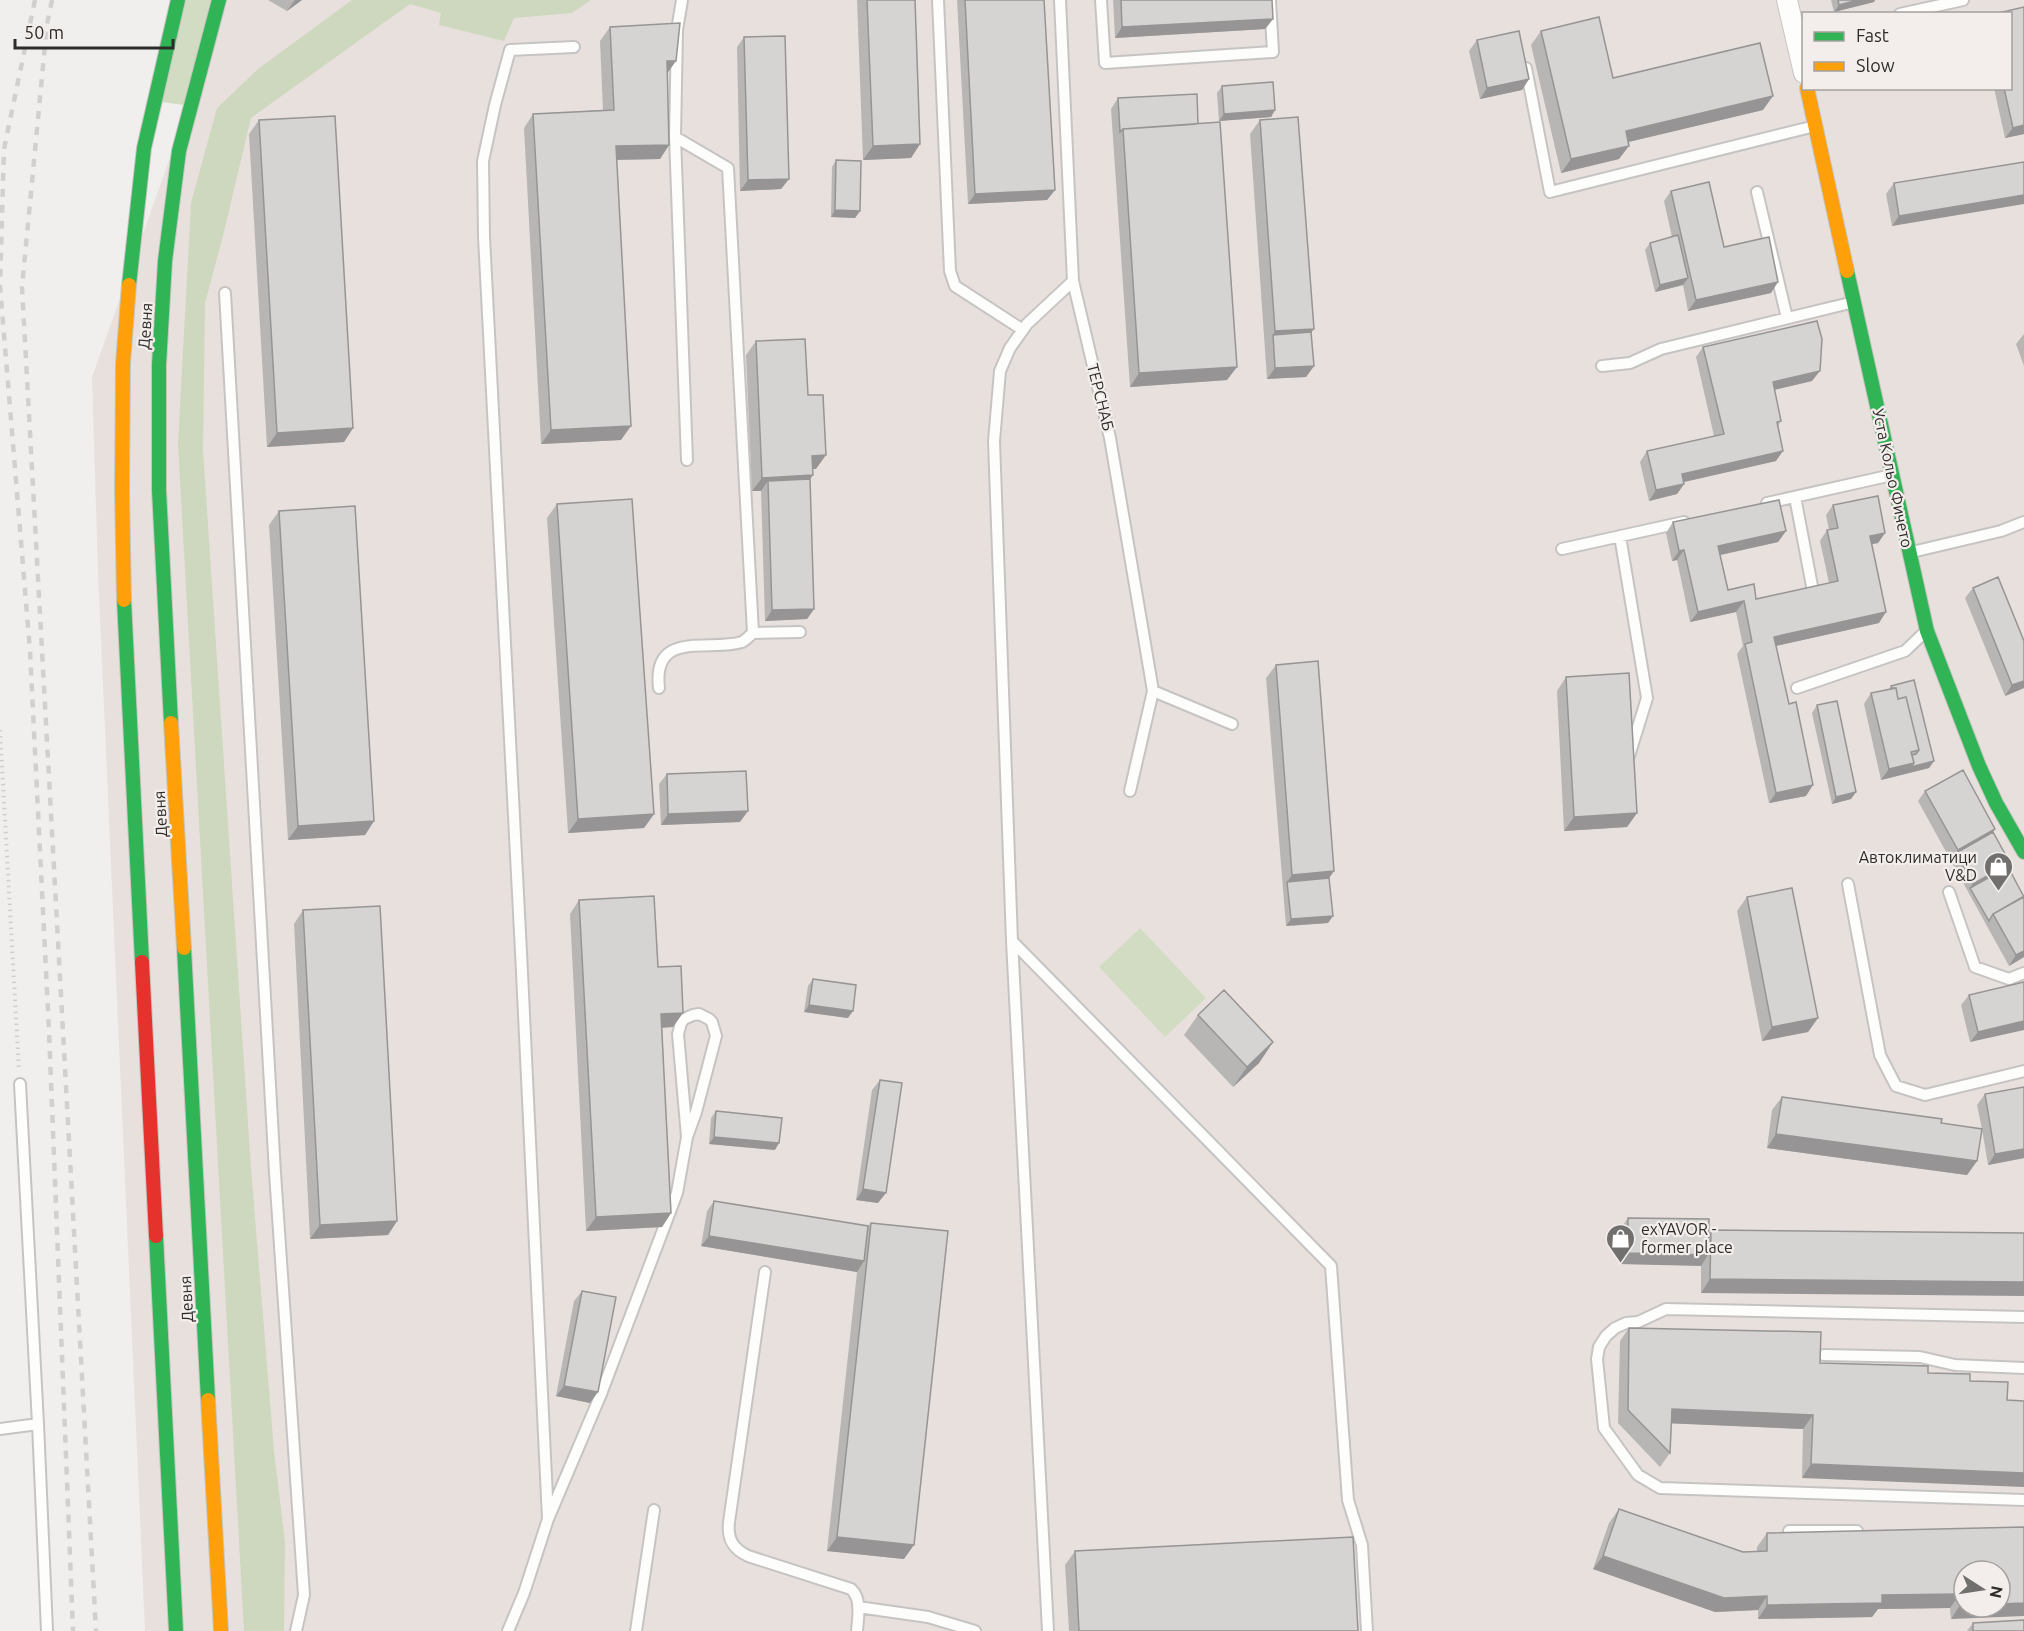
<svg xmlns="http://www.w3.org/2000/svg" width="2024" height="1631" font-family="Ubuntu,sans-serif">
<style>
.built{fill:#e8e0dd;fill-rule:evenodd}
.green{fill:#d2dcc3}
.forest{fill:#ced8be}
.lines{fill:none;stroke-linecap:round;stroke-linejoin:round}
.lane-casing{stroke:#c6c4c3;stroke-width:14}
.street-casing{stroke:#c6c4c3;stroke-width:22}
.fast-casing{stroke:#c6c4c3;stroke-width:16}
.slow-casing{stroke:#c6c4c3;stroke-width:16}
.jam-casing{stroke:#c6c4c3;stroke-width:16}
.path{stroke:#cececd;stroke-width:4;stroke-dasharray:1.5 4.5;stroke-linecap:butt}
.lane{stroke:#fdfdfc;stroke-width:10}
.street{stroke:#fdfdfc;stroke-width:20}
.fast{stroke:#30b455;stroke-width:14}
.slow{stroke:#ff9f0a;stroke-width:14}
.jam{stroke:#e5322d;stroke-width:14}
.rail{stroke:#d1d0d0;stroke-width:4.5;stroke-dasharray:8 8;stroke-linecap:butt}
.wall{fill:#b8b6b5}
.shaded-wall{fill:#969494}
.building{fill:#d6d4d3;stroke:#969494;stroke-width:1.5}
.labels{text-anchor:middle;dominant-baseline:central;stroke-width:4.5;stroke-linejoin:round;paint-order:stroke}
.street-label{font-size:16px;fill:#2e2c2b;stroke:#f3eeeb}
.poi-label{font-size:16px;fill:#2e2c2b;stroke:#f3eeeb;text-anchor:end}
</style>
<rect width="100%" height="100%" fill="#f1efed"/>
<path class="built" d="M226 0H2024V1631H145L98 572 92 377ZM1804 14H2010V88H1804ZM1964 1571H2000V1607H1964Z"/>
<path class="green" d="M178 0H219L191 106 154 101Z
M1140 928 1206 998 1165 1037 1099 967Z"/>
<path class="forest" d="M352 0H591L572 13 514 18 504 41 439 25 441 13 410 4 251 118 223 236 205 303 203 450 251 1168 274 1451 285 1542 284 1631H244L178 444 191 203 217 108 258 69Z"/>
<g class="lines">
<defs>
<path id="lane" d="M682 0 677 30 675 137 728 168 753 633 800 632
M938 0 950 271 955 286 1023 330
M1060 0 1073 281 1110 438 1153 691 1130 791
M1101 0 1105 63 1273 52 1270 0
M1900 14 1963 0
M1526 68 1550 192 1815 126
M675 137 687 460
M1757 192 1787 318
M225 293 275 1173 304 1595 296 1631
M1602 366 1630 363 1661 349 1854 302
M1795 497 1812 586
M1767 503 1892 475
M1620 536 1647 698 1629 756
M1562 549 1684 522
M1912 552 2001 531 2024 522
M659 688C652 629 710 652 742 642 746 640 749 636 753 633
M1797 688 1905 651 1926 631
M1153 691 1232 724
M1848 884 1880 1055 1896 1086 1925 1095 2024 1071
M1949 892 1975 967 2009 979 2024 973
M1012 941 1331 1266 1348 1500 1362 1545 1367 1631
M20 1084 38 1424 47 1631
M765 1272 729 1522C727 1539 733 1549 748 1556L851 1589C862 1599 858 1617 857 1631
M2024 1317 1666 1309 1638 1322 1626 1323 1615 1328 1606 1336 1599 1347 1597 1359 1604 1428 1638 1475 1660 1488 2024 1500
M1824 1355 1920 1357 1955 1365 2024 1368
M0 1429 38 1424
M548 1519 521 952 484 237 483 161 495 105 510 50 574 47
M1789 1531H1857
M858 1607 928 1617 975 1631
M508 1631 524 1593 548 1519 601 1394 677 1193 687 1137 696 1112 716 1036 712 1022 709 1019 699 1014 693 1015 684 1019 681 1023 678 1034 687 1137
M636 1631 654 1510
M1048 1631 1012 941 994 441 1000 371 1010 348 1027 324 1073 281"/>
<path id="street" d="M1787 0 1804 73"/>
<path id="fast" d="M1847 271 1927 631 1979 766 1996 803 2024 852
M129 285 144 148 178 0
M124 600 142 962
M171 723 159 490V365L165 261 179 151 219 0
M184 948 208 1400
M156 1236 176 1631"/>
<path id="slow" d="M1807 88 1847 271
M124 600 122 490 123 363 129 285
M171 723 184 948
M208 1400 221 1631"/>
<path id="jam" d="M142 962 156 1236"/>
</defs>
<use href="#lane" class="lane-casing"/>
<use href="#street" class="street-casing"/>
<use href="#fast" class="fast-casing"/>
<use href="#slow" class="slow-casing"/>
<use href="#jam" class="jam-casing"/>
<path class="path" d="M0 730 19 1071"/>
<use href="#lane" class="lane"/>
<use href="#street" class="street"/>
<use href="#fast" class="fast"/>
<use href="#slow" class="slow"/>
<use href="#jam" class="jam"/>
<path class="rail" d="M35 0 4 149 0 286 30 651 49 1031 73 1631
M52 0 47 24 22 287 96 1631"/>
</g>
<path class="wall" d="M268 0H302L287 11Z
M857 0H915L920 144 911 158 863 160Z
M957 0H1044L1055 190 1047 200 968 204Z
M1113 0H1272L1273 19 1265 29 1115 38Z
M1831 0H1875L1874 2 1834 12Z
M610 27 667 73 669 145 660 159 616 160 621 440 541 444 524 128 533 114 603 110 600 41Z
M1541 31 1613 78 1763 110 1628 142 1619 159 1561 173 1531 45Z
M744 37 789 179 781 189 740 191 737 47Z
M1477 40 1529 79 1522 90 1480 99 1469 51Z
M1222 86 1275 110 1271 117 1219 121 1217 93Z
M1994 88H2010L2024 134 2005 138Z
M1118 98 1198 124 1227 380 1130 387 1111 109Z
M259 120 353 428 344 442 267 447 249 134Z
M1260 120 1311 332 1314 366 1306 377 1267 379 1250 134Z
M836 160 860 211 855 218 831 217 832 167Z
M2024 162 1892 226 1886 194 1894 183Z
M1671 191 1724 247 1771 293 1688 311 1683 285 1655 292 1645 250 1650 243 1672 237 1664 201Z
M2024 334V366L2016 344Z
M756 341 808 395 816 469H813L810 479 814 609 807 619 765 621 761 491H752L746 355Z
M1703 347 1812 381 1774 390 1781 421 1778 426 1776 461 1684 482V484L1677 494 1649 501 1640 462 1647 451 1714 436 1696 357Z
M557 504 654 814 644 828 568 833 547 518Z
M1833 505 1885 533 1878 543 1871 544 1879 623 1776 646 1806 796 1769 803 1737 654 1743 646 1736 612 1690 622 1677 560 1672 561 1666 533 1673 522 1786 531 1778 542 1720 555 1728 590 1756 599 1829 583 1820 541 1827 530H1829L1826 515Z
M279 511 374 821 365 835 288 840 269 525Z
M1973 588 2024 641V688L2005 696 1965 598Z
M1276 665 1334 871 1329 878 1333 916 1328 923 1286 926 1266 678Z
M1566 677 1637 813 1627 827 1564 831 1557 691Z
M1891 686 1934 761 1929 768 1881 780 1864 704 1871 693 1889 689Z
M1817 705 1856 792 1851 799 1832 804 1812 713Z
M667 774 740 822 661 825 659 784Z
M1925 791 1995 829 1993 832 2010 863 2008 867 2024 957 2009 966 1918 801Z
M1747 897 1818 1018 1808 1032 1762 1041 1737 911Z
M579 900 658 967 673 1027 662 1028 671 1213 662 1227 586 1231 570 914Z
M303 910 397 1221 388 1235 310 1239 294 924Z
M813 979 848 1018 804 1012 808 986Z
M2024 982 1970 1042 1961 1005 1969 995Z
M1198 1015 1273 1042 1259 1063 1233 1087 1184 1035Z
M880 1080 878 1203 856 1200 872 1090Z
M2024 1087V1158L1988 1165 1982 1129 1977 1161 1967 1175 1767 1148 1772 1110 1782 1097 1941 1123 1982 1129 1977 1105 1985 1094Z
M716 1111 775 1150 709 1144 711 1118Z
M714 1201 868 1226 871 1223 904 1559 827 1551 857 1272 701 1246 707 1211Z
M1628 1218 1709 1233 1711 1230 2024 1233 1701 1293V1265L1620 1264 1621 1228Z
M582 1291 590 1403 556 1396 574 1301Z
M1629 1328 1820 1363 1928 1366 1802 1478 1803 1429 1671 1423 1670 1453 1660 1467 1618 1423 1620 1341Z
M1619 1509 1743 1552 1757 1551V1547L1767 1533 2024 1527 1951 1619 1950 1608 1878 1609 1872 1617 1758 1619V1610L1715 1612 1593 1569 1609 1523Z
M1075 1551 1358 1631H1069L1065 1565Z
M1973 1623 2024 1631H1967Z"/>
<path class="shaded-wall" d="M295 0H302L287 11 294 1Z
M1858 0H1875L1874 2 1834 12 1839 5Z
M1273 19 1265 29 1115 38 1122 27Z
M667 61H676L666 75Z
M1529 79 1522 90 1480 99 1487 88Z
M1773 96 1763 110 1616 145 1626 131Z
M1275 110 1271 117 1219 121 1224 114Z
M2024 125V134L2005 138 2013 128Z
M920 144 911 158 863 160 873 146Z
M669 145 660 159 606 160 616 146Z
M1629 146 1619 159 1561 173 1571 159Z
M789 179 781 189 740 191 748 180Z
M1055 190 1047 200 968 204 975 194Z
M2024 195V204L1892 226 1899 216Z
M835 210 860 211 855 218 831 217Z
M1688 278 1683 285 1655 292 1660 285Z
M1778 282 1771 293 1688 311 1696 300Z
M1314 329 1304 342 1273 335 1275 331Z
M1314 366 1306 377 1267 379 1275 368Z
M1237 367 1227 380 1130 387 1139 373Z
M1820 371 1812 381 1765 392 1773 382Z
M631 426 621 440 541 444 551 430Z
M353 428 344 442 267 447 277 433Z
M1783 451 1776 461 1675 484 1682 474Z
M826 455 816 469H802L812 456Z
M813 475 803 489 768 481 761 491H752L762 478Z
M1684 484 1677 494 1649 501 1656 490Z
M1786 531 1778 542 1711 557 1718 546Z
M1885 533 1878 543 1862 546 1870 536Z
M1684 550 1677 560 1672 561 1679 551Z
M1744 601 1736 612 1690 622 1698 612Z
M814 609 807 619 765 621 772 610Z
M1886 612 1879 623 1767 648 1774 637Z
M2024 681V688L2005 696 2012 685Z
M1934 761 1929 768 1881 780 1889 769 1914 763Z
M1813 785 1806 796 1769 803 1776 793Z
M1856 792 1851 799 1832 804 1836 797Z
M748 811 740 822 661 825 668 814Z
M1637 813 1627 827 1564 831 1574 817Z
M654 814 644 828 568 833 578 819Z
M374 821 365 835 288 840 298 826Z
M1995 829 1988 839 1956 853 1958 850Z
M2010 863 2005 870 1970 888 1973 884Z
M1334 871 1324 885 1287 882 1292 875Z
M1333 916 1328 923 1286 926 1291 919Z
M2024 951V957L2009 966 2016 955Z
M809 1005 853 1011 848 1018 804 1012Z
M683 1013 673 1027 651 1028 661 1014Z
M1818 1018 1808 1032 1762 1041 1772 1027Z
M2024 1021V1030L1970 1042 1978 1032Z
M1273 1042 1259 1063 1233 1087 1247 1067Z
M1776 1134 1977 1161 1967 1175 1767 1148Z
M714 1137 779 1143 775 1150 709 1144Z
M2024 1149V1158L1988 1165 1995 1154Z
M863 1189 886 1193 878 1203 856 1200Z
M671 1213 662 1227 586 1231 596 1217Z
M397 1221 388 1235 310 1239 320 1225Z
M709 1236 864 1261 857 1272 701 1246Z
M1628 1253 1708 1255 1701 1266 1620 1264Z
M1710 1279 2024 1282V1296L1701 1293Z
M564 1386 598 1392 590 1403 556 1396Z
M1672 1409 1813 1415 1803 1429 1662 1423Z
M1811 1464 2024 1473V1487L1802 1478Z
M837 1537 914 1545 904 1559 827 1551Z
M1603 1556 1767 1596 1758 1610 1715 1612 1593 1569Z
M1960 1594 1950 1608 1878 1609 1872 1617 1758 1619 1767 1605 1882 1595Z
M2024 1603V1616L1951 1619 1960 1605H1964V1607H2000V1604Z"/>
<path class="building" d="M867 0H915L920 144 873 146Z
M965 0H1044L1055 190 975 194Z
M1121 0H1272L1273 19 1122 27Z
M1838 0H1858L1839 5Z
M2024 7V125L2013 128 2004 88H2010V14H1994Z
M1599 17 1613 78 1760 43 1773 96 1626 131 1629 146 1571 159 1541 31Z
M680 23 676 61H667L669 145 616 146 631 426 551 430 533 114 614 110 610 27Z
M1519 31 1529 79 1487 88 1477 40Z
M785 36 789 179 748 180 744 37Z
M1273 82 1275 110 1224 114 1222 86Z
M1197 94 1198 124 1123 129 1120 132 1118 98Z
M335 116 353 428 277 433 259 120Z
M1298 117 1314 329 1275 331 1260 120Z
M1220 122 1237 367 1139 373 1123 129Z
M836 160 861 161 860 211 835 210Z
M2024 162V195L1899 216 1894 183Z
M1709 182 1724 247 1769 237 1778 282 1696 300 1671 191Z
M1678 235 1688 278 1660 285 1650 243Z
M1817 321 1822 339 1820 371 1773 382 1781 421 1777 422 1783 451 1682 474 1684 484 1656 490 1647 451 1724 434 1703 347Z
M1311 332 1314 366 1275 368 1273 335Z
M805 339 808 395H823L826 455 812 456 813 475 762 478 756 341Z
M810 479 814 609 772 610 768 481Z
M1878 496 1885 533 1870 536 1886 612 1774 637 1789 704 1796 702 1813 785 1776 793 1745 644 1752 642 1744 601 1698 612 1684 550 1679 551 1673 522 1779 500 1786 531 1718 546 1728 590 1754 584 1756 599 1838 581 1827 530 1838 528 1833 505Z
M632 499 654 814 578 819 557 504Z
M355 506 374 821 298 826 279 511Z
M1998 577 2024 641V681L2012 685 1973 588Z
M1318 661 1334 871 1292 875 1276 665Z
M1629 673 1637 813 1574 817 1566 677Z
M1914 680 1934 761 1911 767 1914 763 1912 755 1916 754 1919 750 1906 697 1898 699 1896 688H1892L1891 686Z
M1896 688 1898 699 1906 697 1919 750 1911 752 1914 763 1889 769 1871 693Z
M1837 701 1856 792 1836 797 1817 705Z
M1963 770 1995 829 1958 850 1925 791Z
M746 771 748 811 668 814 667 774Z
M1993 832 2010 863 1973 884 1956 853Z
M2008 867 2024 897 1993 914 1989 921 1970 888Z
M1329 878 1333 916 1291 919 1287 882Z
M1792 888 1818 1018 1772 1027 1747 897Z
M654 896 658 967 681 966 683 1013 661 1014 671 1213 596 1217 579 900Z
M2024 896V951L2016 955 1993 914Z
M380 906 397 1221 320 1225 303 910Z
M813 979 856 985 853 1011 809 1005Z
M2024 982V1021L1978 1032 1969 995Z
M1224 990 1273 1042 1247 1067 1198 1015Z
M880 1080 902 1083 886 1193 863 1189Z
M2024 1087V1149L1995 1154 1985 1094Z
M1782 1097 1942 1119 1941 1123 1982 1129 1977 1161 1776 1134Z
M716 1111 782 1118 779 1143 714 1137Z
M714 1201 868 1226 864 1261 709 1236Z
M1628 1218 1709 1219 1708 1255 1628 1253Z
M871 1223 948 1231 914 1545 837 1537Z
M1711 1230 2024 1233V1282L1710 1279Z
M582 1291 616 1297 598 1392 564 1386Z
M1629 1328 1821 1332 1820 1363 1928 1366V1373L1970 1374V1381L2008 1382 2007 1400 2024 1401V1473L1811 1464 1813 1415 1672 1409 1670 1453 1628 1410Z
M1619 1509 1743 1552 1767 1551V1533L2024 1527V1603L2000 1604V1571H1964V1605H1960V1594L1882 1595V1603L1767 1605V1596L1724 1598 1603 1556Z
M1353 1537 1358 1631H1079L1075 1551Z
M2024 1620V1631H1973V1623Z"/>
<defs>
<symbol id="shop-pin" viewBox="-11 -11 22 30"><path d="M0 17L-7.5 6A9.5 9.5 0 1 1 7.5 6Z" fill="#72706f" stroke="#f3eeeb"/><path d="M-5-2.5h2.3a2.7 3.5 0 0 1 5.4 0H5L5.5 6h-11ZM-1.5-2.5h3a1.5 2.3 0 0 0-3 0Z" fill="#fff"/></symbol>
</defs>
<g fill-rule="evenodd">
<use href="#shop-pin" x="1982" y="850" width="33" height="45"/>
<use href="#shop-pin" x="1604" y="1222" width="33" height="45"/>
</g>
<g class="labels">
<g class="street-label">
<text transform="translate(145 326) rotate(-86)">Девня</text>
<text transform="translate(1101 397) rotate(76)">ТЕРСНАБ</text>
<text transform="translate(1893 478) rotate(78)">Уста Кольо Фичето</text>
<text transform="translate(160 814) rotate(-93)">Девня</text>
<text transform="translate(186 1299) rotate(-93)">Девня</text>
</g>
<g class="poi-label">
<text x="1977" y="857">Автоклиматици<tspan x="1977" dy="18">V&amp;D</tspan></text>
<text x="1641" y="1229" text-anchor="start">exYAVOR -<tspan x="1641" dy="18">former place</tspan></text>
</g>
</g>
<rect x="1802" y="12" width="210" height="78" fill="#f3eeeb" stroke="#a4a09e" stroke-width="1.5"/>
<rect x="1814" y="32" width="30" height="9" fill="#30b455" stroke="#a4a09e" stroke-width="1.5"/>
<text x="1856" y="42" font-size="18" fill="#2e2c2b">Fast</text>
<rect x="1814" y="62" width="30" height="9" fill="#ff9f0a" stroke="#a4a09e" stroke-width="1.5"/>
<text x="1856" y="72" font-size="18" fill="#2e2c2b">Slow</text>
<g transform="translate(1982 1589) rotate(102)"><circle r="28" fill="#f3eeeb" stroke="#a4a09e" stroke-width="1.5"/>
<path d="M0-4.5L10 22L0 15L-10 22Z" fill="#72706f"/>
<text y="-9" font-size="16" font-weight="bold" text-anchor="middle" fill="#2e2c2b">N</text>
</g>
<path d="M15 39v9h158v-9" fill="none" stroke="#2e2c2b" stroke-width="3"/>
<text x="24" y="39" font-size="18" fill="#2e2c2b" stroke="#f3eeeb" stroke-width="4.5" paint-order="stroke">50 m</text>
</svg>
